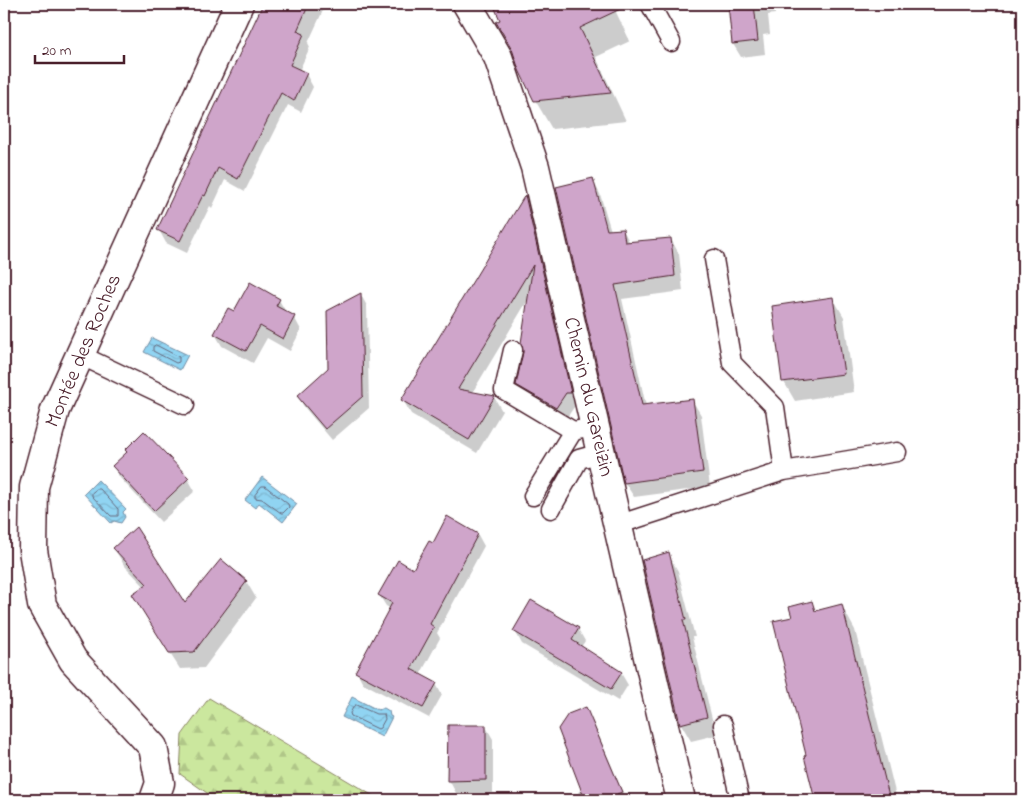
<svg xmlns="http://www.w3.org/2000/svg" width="1027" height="804" font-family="'Indie Flower',sans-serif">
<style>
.forest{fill:url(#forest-firs);stroke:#8a8364}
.water{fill:url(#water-waves);stroke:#748ca2}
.shadow{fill:#0003}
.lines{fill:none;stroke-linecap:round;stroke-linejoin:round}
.shore{stroke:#66677b;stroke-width:1}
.building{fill:#cfa5ca;stroke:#4a1f2b}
.lane-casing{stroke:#4a1f2b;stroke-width:21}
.street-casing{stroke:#4a1f2b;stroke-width:31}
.secondary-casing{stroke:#4a1f2b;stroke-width:31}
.lane{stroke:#fff;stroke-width:18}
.street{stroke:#fff;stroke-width:28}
.secondary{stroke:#fff;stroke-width:28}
.labels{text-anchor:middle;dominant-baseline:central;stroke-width:4.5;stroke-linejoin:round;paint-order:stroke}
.street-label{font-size:21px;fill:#4a1f2b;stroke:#fff}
</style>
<defs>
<pattern id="forest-firs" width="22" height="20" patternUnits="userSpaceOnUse" patternTransform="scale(1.25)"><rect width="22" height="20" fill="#cbe79e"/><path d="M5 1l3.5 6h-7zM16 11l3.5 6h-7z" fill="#b0c688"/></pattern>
<pattern id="water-waves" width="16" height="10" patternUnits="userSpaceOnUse" patternTransform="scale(1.25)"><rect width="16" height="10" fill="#90d4f2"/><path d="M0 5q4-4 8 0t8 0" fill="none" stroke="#7eb6d0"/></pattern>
</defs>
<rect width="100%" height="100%" fill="#fff"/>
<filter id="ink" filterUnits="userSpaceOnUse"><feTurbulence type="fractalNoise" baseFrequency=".02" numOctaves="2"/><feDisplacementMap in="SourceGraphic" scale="10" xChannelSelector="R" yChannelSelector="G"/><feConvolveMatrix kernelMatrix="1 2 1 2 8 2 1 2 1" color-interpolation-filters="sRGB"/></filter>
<g filter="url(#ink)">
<path class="forest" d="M209 698 380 800H217L180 774 182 735Z"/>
<path class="water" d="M152 338 188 355 180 370 144 352Z
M262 477 297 504 283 522 259 503 255 508 245 500Z
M98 480 126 509 123 512 125 517 121 523 114 521 111 523 84 494Z
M352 697 378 710 384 708 389 711 390 716 392 717 382 737 342 717Z"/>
<path class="shadow" d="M264 4H326L308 43 310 47 299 71 306 74 313 87 301 112 288 105 245 191 225 180 212 208 210 206 187 253 166 243 159 230Z
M494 4H612L630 41 596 57 626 121 552 129 535 100Z
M729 4H774L775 14 768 15 770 34 763 35 765 54 741 57 733 44Z
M592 179 600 194 611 231 623 230 630 243 671 239 679 254 683 291 622 299 646 406 692 400 701 415 710 487 634 497 625 483 557 188Z
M525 197 533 210 578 407H574L564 422 526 399 517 385 525 352 529 298 472 393 494 397 502 411 477 453 411 414 403 400Z
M361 295 367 306 369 408 332 440 305 408 298 397 330 368Z
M833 298 844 317 854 392 795 401 784 382Z
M279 300 286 312 294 317 301 330 290 351 267 338 253 363 222 346 215 334 234 313Z
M144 433 188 479 195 491 161 522 120 478 113 466 128 453Z
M447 518 478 535 484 546 437 633 440 638 420 675 436 684 442 695 429 718 363 683 357 672 391 609 386 606 379 595 414 570 433 545Z
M114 548 185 605 246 581 256 598 204 668 180 669 158 635 145 587 124 565Z
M668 554 678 571 695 637H692L716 735 691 741 681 724Z
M812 603 817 612 842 606 855 630 897 800H817L805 757 807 756 793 618Z
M578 629 585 641 581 647 621 673 628 685 618 701 522 644 515 631Z
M585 709 593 722 626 800H582L578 792 582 790Z
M486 727 493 739V793H456L449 780Z"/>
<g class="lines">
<path class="shore" d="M156 345 179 357V362L176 363 153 351V347Z
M262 486H265L288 504 289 507 283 513H281L262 499 255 498V495Z
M97 489H100L118 509V516H111L92 496V493Z
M356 705 376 714H384L385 719 380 728 378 729 351 716 350 713 354 706Z"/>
</g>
<path class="building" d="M263 4H309L297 31 304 34 290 65 307 73 294 101 281 93 238 179 218 168 205 196 203 195 180 241 157 230Z
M493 4H631L580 28 611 93 534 101 519 70 512 49 496 22 500 20Z
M728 4H754L758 41 732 44Z
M593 178 607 230 623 229 625 242 671 238 675 276 615 285 642 405 693 399 703 472 624 483 556 187Z
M525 195 571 393H566L556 408 516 385 523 352 521 343 533 265 458 389 495 396 469 440 401 400Z
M250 282 280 299 276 306 295 316 283 339 260 326 246 351 214 334 228 308 234 311Z
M361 293 363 396 325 429 297 396 328 368 327 311Z
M833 297 844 374 782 382 772 306Z
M144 431 189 478 154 511 112 466 127 452 125 450Z
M447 516 478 534 430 624 434 627 411 669 437 683 423 708 355 672 392 603 378 595 398 560 413 569 429 541 433 543Z
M136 527 185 603 221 559 247 581 194 652 169 653 132 594 147 584 113 548Z
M669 552 686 620H683L707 717 680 724 642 560Z
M531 600 579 628 572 640 622 672 611 689 513 631Z
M812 601 815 611 842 604 890 800H815L804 756 806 755 773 621 792 617 789 607Z
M586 707 622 792 617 794 619 800H585L558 729 568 714Z
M448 725H486V780L447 781Z"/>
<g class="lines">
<defs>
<path id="lane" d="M650 4 671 42
M714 259 732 363 775 407 784 471
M513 350 504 390 573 431 594 427
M80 355 185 405
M533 496 573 431
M551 509 579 459 601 453
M617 525 784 471 897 452
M723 725 740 800"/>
<path id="street" d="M467 4 498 57 535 167 681 800"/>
<path id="secondary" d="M154 800 160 783 153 747 73 660 42 605 33 550 34 487 55 410 239 4"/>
</defs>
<use href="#lane" class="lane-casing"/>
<use href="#street" class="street-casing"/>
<use href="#secondary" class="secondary-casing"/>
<use href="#lane" class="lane"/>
<use href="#street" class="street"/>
<use href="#secondary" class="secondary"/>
</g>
</g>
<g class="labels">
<g class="street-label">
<text transform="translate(84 351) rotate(-67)">Montée des Roches</text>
<text transform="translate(588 397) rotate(77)">Chemin du Gareizin</text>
</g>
</g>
<rect width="1027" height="804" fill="none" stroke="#fff" stroke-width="20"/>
<rect x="10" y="10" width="1007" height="784" fill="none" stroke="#4a1f2b" stroke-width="2" filter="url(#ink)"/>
<path d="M35 55v8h89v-8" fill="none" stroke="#4a1f2b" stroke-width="2.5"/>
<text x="42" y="55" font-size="15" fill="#4a1f2b" stroke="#ffffff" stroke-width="4" paint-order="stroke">20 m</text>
</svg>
